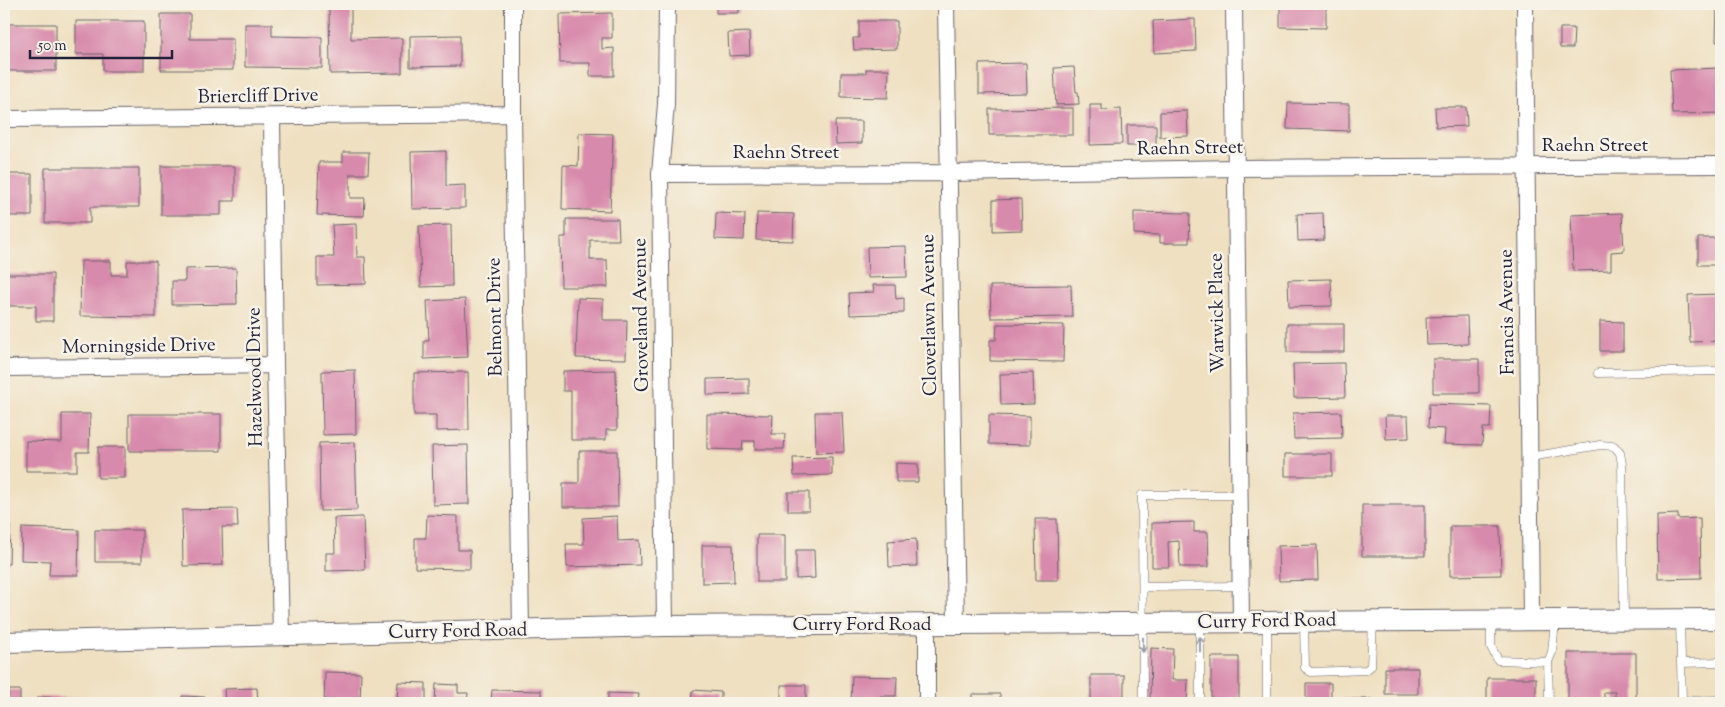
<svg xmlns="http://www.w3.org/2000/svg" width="1725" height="707" font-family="'Sorts Mill Goudy',serif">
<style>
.building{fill:#d88aac}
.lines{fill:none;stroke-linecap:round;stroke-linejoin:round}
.service-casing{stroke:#6a646a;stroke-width:9}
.minor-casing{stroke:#6a646a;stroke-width:18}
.tertiary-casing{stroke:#6a646a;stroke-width:22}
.service{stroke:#fff;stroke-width:8}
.minor{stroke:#fff;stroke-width:16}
.tertiary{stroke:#fff;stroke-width:20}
.oneway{stroke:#9c9ca7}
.labels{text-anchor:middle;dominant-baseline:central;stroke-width:5;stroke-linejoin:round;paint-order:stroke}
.street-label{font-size:19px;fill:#22223b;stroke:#f7f3e8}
</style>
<rect width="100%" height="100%" fill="#f7f3e8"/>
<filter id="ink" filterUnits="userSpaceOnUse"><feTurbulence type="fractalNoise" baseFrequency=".02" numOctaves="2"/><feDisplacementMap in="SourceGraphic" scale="10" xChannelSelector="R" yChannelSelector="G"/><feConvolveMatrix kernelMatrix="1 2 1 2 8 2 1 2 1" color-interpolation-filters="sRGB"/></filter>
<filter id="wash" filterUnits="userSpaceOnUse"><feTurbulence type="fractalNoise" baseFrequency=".0096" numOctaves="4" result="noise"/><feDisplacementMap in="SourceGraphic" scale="20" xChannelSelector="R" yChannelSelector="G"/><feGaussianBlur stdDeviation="1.12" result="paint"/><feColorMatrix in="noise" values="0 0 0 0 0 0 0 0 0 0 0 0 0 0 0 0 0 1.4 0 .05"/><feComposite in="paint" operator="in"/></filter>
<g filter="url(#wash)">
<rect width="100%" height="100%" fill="#efe0c1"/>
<g id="blocks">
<path class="building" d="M571 4H616V6H571Z
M716 4H739V13H716Z
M1280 4H1326V28L1280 27Z
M1717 4H1721V42H1716Z
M329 5H351V39L402 38V73L330 74Z
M612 13V38H602V49L614 48V76H590V63H560L559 14Z
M161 14H190V39H233V70H161Z
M1195 19 1196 51 1154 53 1153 21Z
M76 21H144V71H103V54H76Z
M859 21H897V49L854 50 853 38H859Z
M5 24H56V71H4Z
M245 24H272V36L322 37V68L245 67Z
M1560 28H1574L1573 48H1560Z
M749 32 750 55 729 56 728 33Z
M460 35V66L410 67V36Z
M1026 63 1027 93 979 94V64Z
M1074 67 1076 92H1078L1079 104 1056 105 1054 68Z
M1720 68 1721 113 1672 114 1670 70Z
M866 69H889L888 98 841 97V73H866Z
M1288 103 1349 104V131L1287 129Z
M1090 105H1102V110L1121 109 1122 144 1090 145Z
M1435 107H1466L1467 126 1436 127Z
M1073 108V135H989V109Z
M1187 111 1188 136 1160 137V112Z
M835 121H862V143L836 144Z
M1127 125H1156V146H1127Z
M579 133 613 134 610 211 562 209 563 165 578 166Z
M446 151V186L465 185V208L412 209 411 152Z
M343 152H369L368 174H350V198H365L364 216 317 215 319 162H343Z
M161 166H235V201H221V215H161Z
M45 168H139V207H90V223H45Z
M4 174H32V216H4Z
M1021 199 1022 230 993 231V200Z
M1134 212 1190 213 1189 243H1160V235L1134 234Z
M716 213 745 214 744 240 715 239Z
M757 213 794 214 793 241 756 240Z
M1323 213 1324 240 1298 241 1297 214Z
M1622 213 1624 251 1611 252V270L1573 271 1571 215Z
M566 219H618L619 240H590V260H607L608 287H561L560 237H566Z
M356 224 357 257H365L366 284 317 285V257H334L332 225Z
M451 225 452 286 421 287 419 226Z
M1698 238H1721V265H1698Z
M906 246 907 277 868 278 867 247Z
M81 261H111V275H127V261H156V317L80 316Z
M236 268 237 304 172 305V281H185V269Z
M4 274H53V321H36V306H4Z
M1331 279 1332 306 1289 307 1288 280Z
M873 285H895L896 299 904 298V313L850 315 849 293 874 292Z
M1071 285 1072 317 991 318 990 286Z
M1721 294V341L1690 342 1688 295Z
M578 298 603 299V320H627L626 359 576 358Z
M465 299 468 357 424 359V341H429L427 301Z
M1467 316 1468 344 1427 345 1426 317Z
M1600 321 1623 322V351H1600Z
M997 324 1064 325 1063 362 990 361V340H996Z
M1287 324H1344V352H1287Z
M1433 359H1479V393H1433Z
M1344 363 1345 397 1294 398 1293 364Z
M355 370 356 434 323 435 322 371Z
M616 370 617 430H606V440H571V391H563V371Z
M468 372 469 430 436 431V415H414V373Z
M1033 373 1034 404 1001 405 1000 374Z
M749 378V394L707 395V379Z
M1429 404 1491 406 1490 428H1483L1482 445 1444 444 1445 429 1428 428Z
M815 412H842L844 452 816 453Z
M1341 412 1342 438 1294 439 1293 413Z
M62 414H90L89 452H77V471H26V441L62 442Z
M129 414H221V451H129Z
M707 414 773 415 772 434H785L784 449H755V441H743L742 450 707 449Z
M989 415 1030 416V445L989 444Z
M1385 416H1408L1409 438 1386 439Z
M355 442 357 510 320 511 319 443Z
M468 445 469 504 433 505 432 446Z
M98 447H125V478H98Z
M579 451H617L618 507H563V483H579Z
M1285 454H1332V476H1285Z
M832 457V475L794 476 793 458Z
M896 463 918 464V482H896Z
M788 492H809V511H788Z
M1362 505H1425V556H1362Z
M237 509 238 527H222L223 565 183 566 182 510Z
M1678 514V519L1700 518 1701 578 1658 579 1657 515Z
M427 515 458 516V550H470V569L415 568V538H426Z
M617 516 618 541 639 540 640 565 567 567 566 544H584L583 518Z
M363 517 365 570 326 571V553H335L334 518Z
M1035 519H1057L1058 580H1036Z
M1194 522V532H1208L1209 567H1180L1179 541 1168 542 1169 567H1152V523Z
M4 526H10L9 564H4Z
M1450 526H1500L1501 575 1450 576Z
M22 528 79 530 78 575H49L50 561 21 560Z
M95 530H142V562H95Z
M757 535H785V582H757Z
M916 539 917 566 889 567 888 541Z
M702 545H733L734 582 702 583Z
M1317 545 1318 580 1279 581 1278 546Z
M796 550H814L815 578 796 579Z
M1151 648 1173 649 1172 680H1188L1187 703H1150Z
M1568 653H1636V703H1615V692H1604V703H1568Z
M1211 657H1239V703H1211Z
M1385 668H1418V694H1385Z
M325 672 361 673 360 703H324Z
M1091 675H1124V702H1091Z
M852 676 897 677 896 696H880V703H851Z
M1487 678H1536V703H1487Z
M398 682 426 683V703H397Z
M1306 683H1331V699H1372V703H1306Z
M436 684 458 685V693H468L467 703H435Z
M781 685H806V703H781Z
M257 688 258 703H225L224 689Z
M9 690H20V703H4V697H9Z
M492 690 541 691V703H491Z
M693 690 721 692V703H692Z
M608 693 639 694 638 703H608Z
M972 694H1000V703H972Z
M182 696 206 697V703H181Z
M38 697 80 698V703H38Z"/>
</g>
</g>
<g filter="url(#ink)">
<use href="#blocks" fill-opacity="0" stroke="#6a646a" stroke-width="1"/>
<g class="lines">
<defs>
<path id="service" d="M1598 373 1721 371
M1530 457 1600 445 1614 446 1620 453 1622 464 1624 619
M1143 587 1241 586
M1680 621 1682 701 1721 700
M1491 622V647L1498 660 1548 662 1549 703
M1304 623 1305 668 1311 672 1366 670 1371 666 1373 622
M1267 624V703
M1548 662 1552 652 1555 622
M1682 663 1721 662
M1143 703 1142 495H1240
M1200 703V623"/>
<path id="minor" d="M513 4V114L521 630
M946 4 956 625
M1234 4 1241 621
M1525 4 1531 620
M272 117 275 365 281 636
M4 119 513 114
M660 174 948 173 1236 168 1721 165
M4 368 275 365
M665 626 660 174 666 104 667 4
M927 703V625"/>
<path id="tertiary" d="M4 642 665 626 1721 619"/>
</defs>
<use href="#service" class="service-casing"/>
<use href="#minor" class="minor-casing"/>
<use href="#tertiary" class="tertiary-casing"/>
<use href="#service" class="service"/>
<use href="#minor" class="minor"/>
<use href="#tertiary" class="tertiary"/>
</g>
<defs><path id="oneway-shaft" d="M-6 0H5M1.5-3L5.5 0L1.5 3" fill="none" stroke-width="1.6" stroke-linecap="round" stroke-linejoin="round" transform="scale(1.25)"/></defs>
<g class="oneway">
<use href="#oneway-shaft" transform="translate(1200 644) rotate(-90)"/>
<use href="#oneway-shaft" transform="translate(1143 645) rotate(90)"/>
</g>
</g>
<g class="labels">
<g class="street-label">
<text transform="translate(258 97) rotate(-1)">Briercliff Drive</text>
<text x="1595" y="146">Raehn Street</text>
<text transform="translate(1190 149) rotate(-1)">Raehn Street</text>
<text x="786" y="153">Raehn Street</text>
<text transform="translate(1508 312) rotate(-91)">Francis Avenue</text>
<text transform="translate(1218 313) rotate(-91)">Warwick Place</text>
<text transform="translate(642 315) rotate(-91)">Groveland Avenue</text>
<text transform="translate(930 315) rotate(-91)">Cloverlawn Avenue</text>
<text transform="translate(496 317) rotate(-91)">Belmont Drive</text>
<text transform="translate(139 347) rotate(-1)">Morningside Drive</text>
<text transform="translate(256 377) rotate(-91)">Hazelwood Drive</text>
<text transform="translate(1267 622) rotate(-1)">Curry Ford Road</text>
<text x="862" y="625">Curry Ford Road</text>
<text transform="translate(458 632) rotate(-1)">Curry Ford Road</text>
</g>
</g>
<rect width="1725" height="707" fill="none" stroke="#f7f3e8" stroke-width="20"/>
<path d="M30 50v8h142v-8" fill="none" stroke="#22223b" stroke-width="2.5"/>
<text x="38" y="50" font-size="15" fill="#22223b" stroke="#f7f3e8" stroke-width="4" paint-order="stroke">50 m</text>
</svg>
